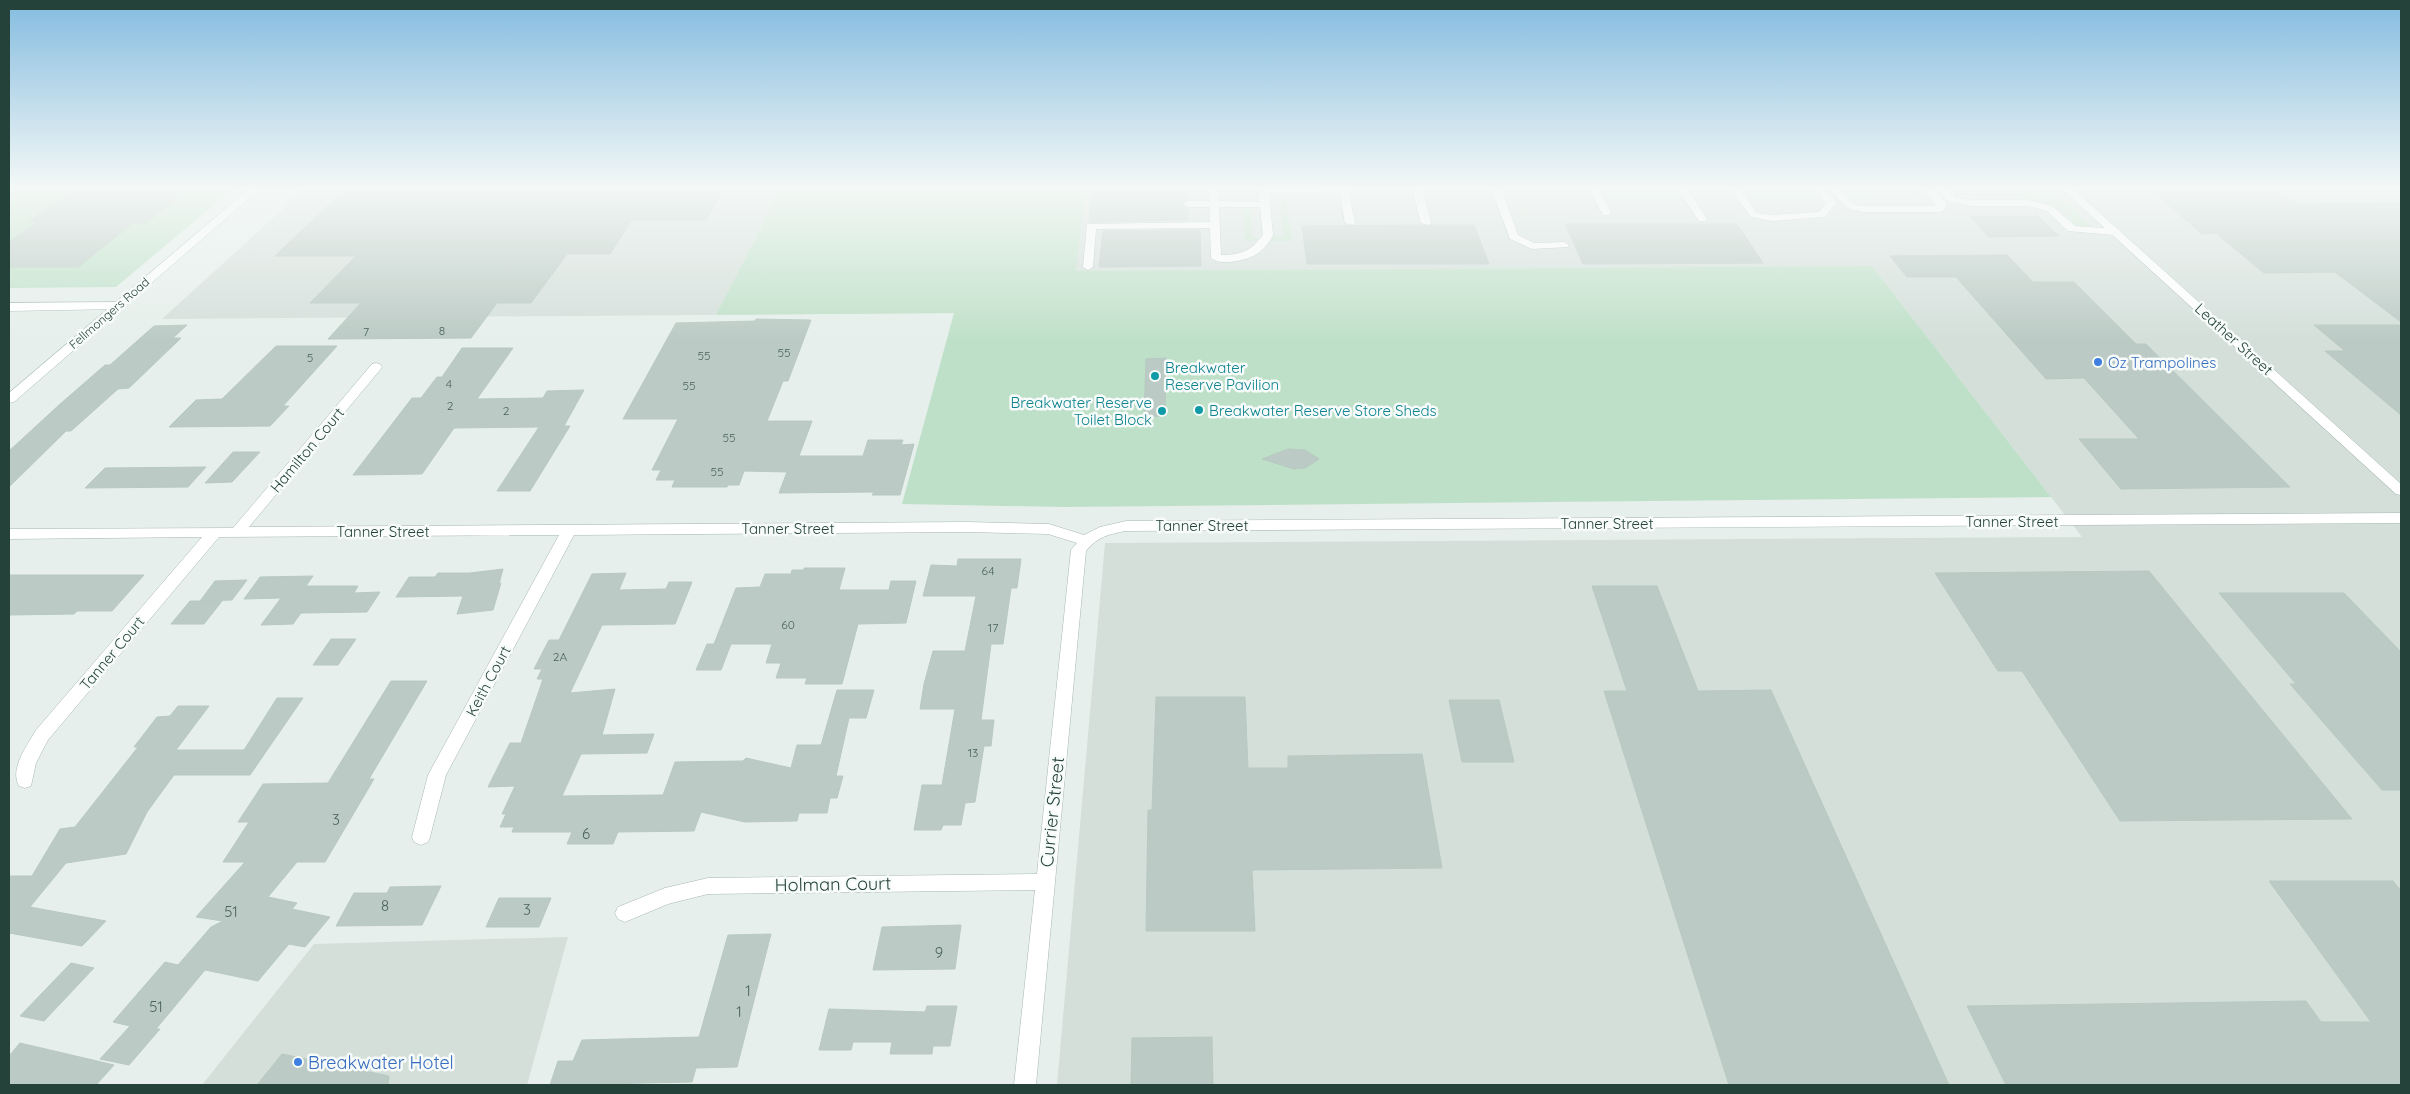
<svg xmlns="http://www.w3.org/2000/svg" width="2410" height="1094" font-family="Quicksand,sans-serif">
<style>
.built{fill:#d4dfda}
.green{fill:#bfe0c8}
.building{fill:#bbcac4;stroke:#b8c9c2}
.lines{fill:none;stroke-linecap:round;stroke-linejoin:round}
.service-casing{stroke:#a8b8b2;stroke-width:1}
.minor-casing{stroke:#a8b8b2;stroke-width:1}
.tertiary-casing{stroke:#a8b8b2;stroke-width:1}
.secondary-casing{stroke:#a4bbb3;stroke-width:1}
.service{fill:#fff;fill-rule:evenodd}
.minor{fill:#fff;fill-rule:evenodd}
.tertiary{fill:#fff;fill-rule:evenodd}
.secondary{fill:#fff;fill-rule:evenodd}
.shop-dot{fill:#3f7fe0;stroke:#f7fbf9;stroke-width:2}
.culture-dot{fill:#0f9aa8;stroke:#f7fbf9;stroke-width:2}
.labels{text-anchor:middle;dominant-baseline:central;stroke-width:5;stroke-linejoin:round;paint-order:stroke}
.far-street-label{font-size:12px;fill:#24423a;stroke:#f7fbf9}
.number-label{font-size:12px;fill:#4a645c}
.street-label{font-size:15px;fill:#24423a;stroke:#f7fbf9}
.shop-label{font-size:15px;fill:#366cbe;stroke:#f7fbf9;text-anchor:start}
.culture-label{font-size:15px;fill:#0d838f;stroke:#f7fbf9;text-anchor:start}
.near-number-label{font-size:15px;fill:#4a645c}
.near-street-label{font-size:18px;fill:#24423a;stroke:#f7fbf9}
.near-shop-label{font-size:18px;fill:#366cbe;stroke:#f7fbf9;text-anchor:start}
</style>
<rect width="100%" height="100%" fill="#e6efeb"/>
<path class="built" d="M306 188H2401V1085H1057L1105 543 2082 537 1872 266 1299 270 954 313 162 319Z
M568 937 527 1085H202L314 944Z"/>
<path class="green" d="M9 188H234L116 287 9 288Z
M782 188H1085L1076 271 1872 266 2051 497 1064 507 902 504 954 313 716 315Z
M1922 193 1926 196 1849 197 1848 194Z
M1952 193H2035L2052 196H1955Z
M1676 194 1679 197 1606 198 1605 195Z
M1745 194H1813L1819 197H1748Z
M2020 197H2057L2070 206 2093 227 2081 229 2057 206Z
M1284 200 1286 201 1292 241H1269L1272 237H1284L1280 207Z
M1243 208 1250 209 1252 238H1259L1257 241H1245Z"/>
<path class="building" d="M190 188 146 223H133L78 267H9V242L37 222H28L74 189Z
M354 188H653L651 192H723L706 220H632L610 254H567L531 303H497L471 338 328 339 361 303H310L356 256H275L345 189Z
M1188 188V199L1181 203 1188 209V220L1089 222 1093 189Z
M2149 188H2276L2298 204 2401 203V322L2335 272 2264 273 2216 233 2202 234Z
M1970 216H2038L2059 236 1989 237Z
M1565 224H1737L1763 263 1583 264Z
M1423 225H1474L1489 264H1307L1302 226Z
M1200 230 1201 266 1099 267 1103 231Z
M2007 255 2033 282H2074L2136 344H2146L2290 487 2121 489 2079 439H2139L2084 378 2046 379 1956 277H1907L1890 256Z
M756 319 811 320 788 381H783L767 421H812L799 456H863L868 440H903L901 445 914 444 900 495H872L874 492 779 493 787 472 744 471 739 485H728L727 487H672L675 480H656L661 470H652L678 419H623L676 323 755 321Z
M187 325 173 338H181L129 388 118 389 71 431H66L9 487V451L59 405 105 365H110L154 326Z
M2314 325H2401V415L2325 351H2345Z
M276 346H337L283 406H289L270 426 169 427 196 400 222 399Z
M462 348H513L477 399 543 398 547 391 584 390 564 426H570L530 491H497L539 427 454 428 422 474 353 475 412 398H421L437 377H442Z
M1166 358 1165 416 1144 417 1146 359Z
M1288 449 1305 450 1319 459 1305 468 1294 469 1262 459Z
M233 452H260L232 482 205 483Z
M206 467 188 487 85 488 105 468Z
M958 559H1021L1017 588H1011L1003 644H991L981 720H994L991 746H984L975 802 965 803 961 825H943L941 830H914L922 785H942L955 709H920L924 684 933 651H965L976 596H923L931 565 957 566Z
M804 568H845L839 590H889L891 581H916L906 623 858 624 842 684H805L807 678H776L781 663H766L772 644H731L721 670H696L707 644H714L736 588 760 587 765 574H791L792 570H804Z
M503 569 499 584 501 583 493 610 457 614 463 596 396 597 409 577H435L438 573H470Z
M2149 571 2229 669 2352 819 2120 821 2022 671H1998L1935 573Z
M626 573 619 590 666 589 669 582H692L675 624 602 625 570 693 615 689 602 735 654 734 647 753 581 754 562 796 663 795 675 762 743 761 746 758 791 768 797 745H821L837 690H874L866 718H849L836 776H843L837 798H830L827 813H799L797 821 745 822 701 812 694 831 618 832 613 844H567L572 832H512L514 827H500L506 814H502L515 786 488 787 510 743H521L543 679H537L542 669H534L549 640H559L592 574Z
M9 575H144L112 611H77L74 614 9 615Z
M313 576 306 586H358L354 593 380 592 367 612 301 613 293 624 261 625 281 598 244 599 260 577Z
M247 580 232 600 200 601 215 581Z
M1592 586H1657L1698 691 1771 690 1949 1085H1729L1604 691H1627Z
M2219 593H2344L2401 652V790H2382L2290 684H2296Z
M190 601H222L204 624H171Z
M331 639H356L338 665H313Z
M391 681H427L369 779H374L325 862H297L268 897 297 903 292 909 330 917 305 947 289 944 258 981 205 970 156 1029H160L129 1065 100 1059 130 1026 113 1022 165 962 178 965 211 927 223 921 196 917 245 862H223L249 822H238L263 784 328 783Z
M1156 697H1245L1248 768H1288V756L1422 754 1442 868 1252 870 1255 931H1146L1148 810H1152Z
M277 698H303L250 775H174L147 812 126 854 66 863 30 907 106 921 82 946 9 933V876H32L60 829 75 827 138 747H134L157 717 170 716 178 706H209L176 750H244Z
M1449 700H1499L1514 762H1462Z
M2269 881H2393L2401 891V1085H2006L1967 1006 2306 1001 2321 1022H2371Z
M441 886 422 925 336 926 354 893H387L390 887Z
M499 898H551L539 927H486Z
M961 925 955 969 873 970 882 927Z
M771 934 737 1067 696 1068 692 1082 550 1085 558 1061H573L582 1040 699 1037 728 935Z
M71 963 94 968 44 1021 20 1016Z
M927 1006H957L950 1046H933L932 1054H890L892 1042H853L851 1050H819L829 1009 925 1012Z
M1212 1037 1213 1085H1131L1132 1038Z
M20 1043 114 1065 96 1085H9V1056Z
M282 1054 389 1076 388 1085H257Z"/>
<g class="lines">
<defs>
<path id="service" d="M1209 188H1219V201L1268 202V206L1265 207H1219L1221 255C1242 255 1253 250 1264 233H1272L1273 235C1270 241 1266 247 1261 251 1251 260 1221 267 1211 258L1210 228 1096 229 1093 267 1088 270 1083 267 1087 224 1210 222V207H1188L1183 204 1188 201H1210Z
M1339 188 1348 189 1355 223 1353 225 1345 223Z
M1412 188H1422L1431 223 1429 225 1421 223Z
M1491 188H1501L1518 235 1534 243 1564 242 1569 245 1568 247 1532 249 1510 239Z
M1588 188H1598L1611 213 1609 215H1603Z
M1677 188H1687L1707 219 1705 221H1699Z
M1729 188H1739L1757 213 1772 215 1819 212 1826 203 1815 188H1825L1836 203 1825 217 1772 221 1751 217Z
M1829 188H1839L1853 204 1863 206H1936L1923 188H1933L1947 204 1943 211 1940 212H1863L1847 208Z
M1935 188H1946L1955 198 1971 200H2028L2053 207 2075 226 2115 229 2120 232 2115 235 2068 231 2047 211 2028 206H1971L1949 202Z"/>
<path id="minor" d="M1258 188H1428L1423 191 1269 192 1273 235 1268 238 1263 235Z
M116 302 122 306 120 309 9 311V303Z
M376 363 380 364 382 367 380 370 249 527 967 522 1049 524 1084 535 1100 527 1126 521 2401 513V523L1126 531C1109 534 1097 537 1086 551L1036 1085H1014L1035 890 708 894 668 904 625 922 618 919 615 913 618 907 665 888 708 878 1037 874 1071 550 1077 543 1048 534 967 532 574 535 446 775 430 837 428 842 421 845 414 842 412 837 428 775 559 535 219 537 48 740 36 763 31 786 25 788 19 786C9 768 28 745 36 730L202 537 9 539V529L233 528 372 364Z"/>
<path id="tertiary" d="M2061 188H2072L2401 484V495L2396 494Z"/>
<path id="secondary" d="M250 188H261L14 402 9 403V393Z"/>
</defs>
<use href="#service" class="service-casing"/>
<use href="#minor" class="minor-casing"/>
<use href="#tertiary" class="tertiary-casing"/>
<use href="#secondary" class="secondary-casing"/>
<use href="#service" class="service"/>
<use href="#minor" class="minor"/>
<use href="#tertiary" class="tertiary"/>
<use href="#secondary" class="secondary"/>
</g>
<linearGradient id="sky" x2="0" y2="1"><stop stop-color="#84bce0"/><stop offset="0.55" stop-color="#f4f8f6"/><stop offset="1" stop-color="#f4f8f6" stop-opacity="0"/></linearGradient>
<rect width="2410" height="341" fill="url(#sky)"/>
<g class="shop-dot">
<circle cx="2098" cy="362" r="5"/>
<circle cx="298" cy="1062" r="5"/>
</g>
<g class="culture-dot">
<circle cx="1155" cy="376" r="5"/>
<circle cx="1199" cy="410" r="5"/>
<circle cx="1162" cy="411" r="5"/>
</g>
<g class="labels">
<g class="far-street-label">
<text transform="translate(109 313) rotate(-41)">Fellmongers Road</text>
</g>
<g class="number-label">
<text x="442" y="330">8</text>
<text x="366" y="331">7</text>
<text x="784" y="352">55</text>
<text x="704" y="355">55</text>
<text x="310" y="357">5</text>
<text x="449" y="383">4</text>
<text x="689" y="385">55</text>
<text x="450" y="405">2</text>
<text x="506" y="410">2</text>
<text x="729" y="437">55</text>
<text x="717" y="471">55</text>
<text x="988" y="570">64</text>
<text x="788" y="624">60</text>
<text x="993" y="627">17</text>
<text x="560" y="656">2A</text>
<text x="973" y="752">13</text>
</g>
<g class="street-label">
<text transform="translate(2234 339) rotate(42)">Leather Street</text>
<text transform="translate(307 450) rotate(-50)">Hamilton Court</text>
<text x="2012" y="521">Tanner Street</text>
<text x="1607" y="523">Tanner Street</text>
<text x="1202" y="525">Tanner Street</text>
<text x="788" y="528">Tanner Street</text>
<text x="383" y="531">Tanner Street</text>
<text transform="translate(112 653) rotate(-50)">Tanner Court</text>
<text transform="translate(488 681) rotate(-62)">Keith Court</text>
</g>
<g class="shop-label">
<text x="2108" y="362">Oz Trampolines</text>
</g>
<g class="culture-label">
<text x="1165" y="367">Breakwater<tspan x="1165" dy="17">Reserve Pavilion</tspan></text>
<text x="1152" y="402" text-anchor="end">Breakwater Reserve<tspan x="1152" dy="17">Toilet Block</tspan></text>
<text x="1209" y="410">Breakwater Reserve Store Sheds</text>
</g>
<g class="near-number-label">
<text x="336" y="819">3</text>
<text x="586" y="833">6</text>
<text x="385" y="905">8</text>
<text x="527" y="909">3</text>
<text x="231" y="911">51</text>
<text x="939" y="952">9</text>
<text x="748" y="990">1</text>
<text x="156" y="1006">51</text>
<text x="739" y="1011">1</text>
</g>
<g class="near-street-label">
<text transform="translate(1052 812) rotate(-84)">Currier Street</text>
<text transform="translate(833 884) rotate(-1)">Holman Court</text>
</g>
<g class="near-shop-label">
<text x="308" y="1062">Breakwater Hotel</text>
</g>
</g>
<rect width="2410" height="1094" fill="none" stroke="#24423a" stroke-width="20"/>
</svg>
